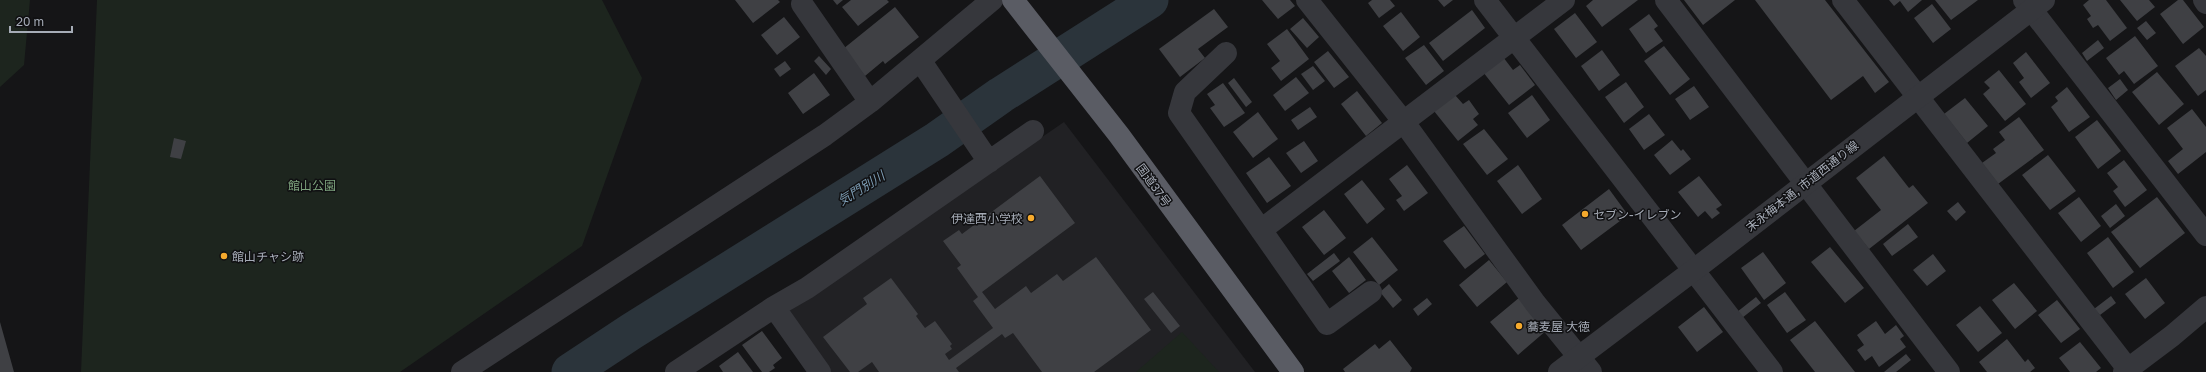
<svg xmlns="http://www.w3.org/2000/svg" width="2206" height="372" font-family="'Golos Text','Noto Sans JP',sans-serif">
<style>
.built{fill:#212124}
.green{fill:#1d251e}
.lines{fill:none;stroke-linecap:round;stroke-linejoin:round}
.river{stroke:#2b343b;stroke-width:37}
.building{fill:#3f4044}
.minor{stroke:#36373c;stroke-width:22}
.tertiary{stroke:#36373c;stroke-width:22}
.trunk{stroke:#5a5c64;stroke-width:22}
.poi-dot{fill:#f6aa2d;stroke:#101012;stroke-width:1.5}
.labels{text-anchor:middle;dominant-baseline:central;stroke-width:3;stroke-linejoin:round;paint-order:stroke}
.park-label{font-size:12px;fill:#7da37d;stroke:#101012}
.street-label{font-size:12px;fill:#a6acb7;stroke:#101012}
.poi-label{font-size:12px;fill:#a6acb7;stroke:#101012;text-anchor:start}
.water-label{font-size:13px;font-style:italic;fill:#7c9cb3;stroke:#101012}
</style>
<rect width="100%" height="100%" fill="#151517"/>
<path class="built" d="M1064 122 1255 372H826L784 314Z"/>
<path class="green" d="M0 0H30L24 65 0 87Z
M97 0H602L642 78 582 246 400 372H81Z
M1182 332 1219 372H1136Z"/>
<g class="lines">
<path class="river" d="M570 372 632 331 937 140 1001 95 1150 0"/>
</g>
<path class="building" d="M735 0H778L780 2 753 23Z
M833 0H843L837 5Z
M851 0H887L889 2 858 26 842 7Z
M1262 0H1290L1295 6 1278 19Z
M1372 0H1390L1395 6 1379 18 1368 3Z
M1438 0H1453L1444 7Z
M1593 0H1638L1602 27 1586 6Z
M1684 0H1735L1703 25Z
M1755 0H1825L1889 82 1875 93 1863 76 1831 100Z
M1889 0H1922L1908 12 1900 1 1894 6Z
M1935 0H1978L1951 20Z
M2089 0H2106L2127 28 2110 41 2098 25 2093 28 2087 19 2091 16 2083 5Z
M2120 0H2149L2155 7 2137 21Z
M2178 0H2183L2204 27 2183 44 2160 14Z
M1932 4 1951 29 1933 43 1914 18Z
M895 7 919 37 885 64 883 61 865 76 843 49Z
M1214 9 1228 27 1198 49 1205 58 1180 77 1159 49Z
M1472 10 1485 28 1443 61 1429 43Z
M1401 12 1420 37 1403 51 1383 26Z
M1575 13 1597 42 1576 58 1554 29Z
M1649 14 1658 26 1654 29 1663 41 1646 53 1629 29Z
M784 17 800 37 777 55 761 35Z
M1303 18 1319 37 1307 48 1290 29Z
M2146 21 2156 33 2147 40 2137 28Z
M1287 29 1309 59 1281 81 1271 68 1280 61 1267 44Z
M2135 36 2158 66 2134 84 2124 71 2119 75 2106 58Z
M2098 40 2104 48 2087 61 2082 53Z
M1424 45 1444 71 1426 85 1405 58Z
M1664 46 1690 79 1670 95 1644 61Z
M2199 48 2206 56V90L2198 96 2175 66Z
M1602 50 1620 75 1599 91 1581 66Z
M1328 51 1349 77 1334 88 1314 62Z
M2026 52 2050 83 2031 98 2019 82 2024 78 2013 63Z
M819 56 831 69 826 75 814 61Z
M1503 57 1513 70 1520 65 1535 85 1509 105 1483 72Z
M785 61 791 69 780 77 774 69Z
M1313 66 1325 81 1313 90 1301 74Z
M1999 70 2026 104 2005 121 1983 94 1990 88 1984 82Z
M2157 72 2184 104 2159 125 2132 92Z
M814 73 830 95 803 114 788 93Z
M1296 77 1309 93 1285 111 1273 95Z
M1234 78 1252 102 1246 107 1228 83Z
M2120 79 2128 90 2116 100 2108 88Z
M1626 82 1644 107 1624 123 1605 97Z
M1223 83 1245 113 1224 127 1210 108 1215 105 1207 94Z
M1694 86 1709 107 1690 120 1675 99Z
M2067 87 2090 117 2069 132 2051 107 2058 101 2055 97Z
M1357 91 1382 123 1366 136 1341 104Z
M1455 95 1463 104 1469 100 1479 114 1473 119 1478 125 1458 141 1434 111Z
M1532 95 1550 120 1527 138 1508 113Z
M1965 98 1988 126 1967 143 1944 114Z
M1310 107 1317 117 1298 130 1291 120Z
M2192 109 2206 127V152L2178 174 2168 161 2183 149 2167 128Z
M1258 112 1278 139 1253 158 1233 132Z
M1649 114 1665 135 1644 150 1629 129Z
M2019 117 2044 150 1998 184 1982 163 1996 153 1993 149 2005 140 1999 132Z
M2097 120 2121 151 2098 169 2075 137Z
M1484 129 1508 159 1487 175 1463 144Z
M174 138 186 141 181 159 170 157Z
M1672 140 1681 151 1683 149 1691 159 1670 175 1654 155Z
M1304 141 1318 161 1301 173 1286 153Z
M2048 155 2076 191 2050 210 2022 175Z
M1884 156 1909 188 1913 185 1928 203 1869 249 1854 231 1881 210 1856 178Z
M1269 157 1291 186 1267 203 1246 173Z
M2124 160 2147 190 2125 207 2113 191 2118 187 2107 173Z
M1407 165 1428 193 1404 211 1396 200 1402 196 1389 179Z
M1518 165 1542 199 1522 214 1497 181Z
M1040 176 1075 223 982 292 995 309 1026 286 1031 293 1057 274 1063 281 1096 257 1151 330 1094 372H1042L1013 333 1005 338 1002 334 956 368 959 372H879L872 362 858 372H850L823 337 867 304 863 298 891 278 918 314 916 316 925 328 935 321 952 344 950 346 952 349 945 354 949 360 993 328 973 301 978 297 957 268 961 265 943 241 959 230 962 234Z
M1699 176 1722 205 1716 209 1720 213 1712 219 1705 211 1698 217 1678 192Z
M1362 180 1385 209 1367 224 1344 194Z
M1609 189 1628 215 1581 250 1562 225Z
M2079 197 2101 226 2081 242 2058 213Z
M2157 197 2185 233 2140 268 2111 232Z
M1958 202 1966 212 1956 221 1947 211Z
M2116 204 2125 216 2110 228 2101 216Z
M1324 210 1346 238 1324 255 1302 227Z
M1908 224 1918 237 1892 256 1883 244Z
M1464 226 1485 254 1465 269 1443 241Z
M1372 237 1398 270 1379 285 1353 252Z
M2108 237 2134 272 2113 288 2087 253Z
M1830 247 1864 288 1845 303 1811 262Z
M1763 252 1786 283 1764 300 1741 268Z
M1334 253 1340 261 1313 281 1307 274Z
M1933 254 1946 271 1927 286 1913 270Z
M1349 257 1366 280 1349 293 1332 271Z
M1489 260 1507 282 1477 307 1459 285Z
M2146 278 2165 303 2145 319 2125 294Z
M2014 283 2037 311 2015 329 1992 300Z
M1389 284 1402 300 1393 308 1380 292Z
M1153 292 1180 326 1171 333 1144 299Z
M1785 292 1806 320 1787 333 1767 305Z
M2111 296 2116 303 2100 315 2094 309Z
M1520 297 1547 330 1518 355 1490 322Z
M1756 297 1761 303 1742 318 1737 312Z
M1427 298 1432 304 1418 316 1413 309Z
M2057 300 2080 329 2061 343 2038 315Z
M1980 306 2002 333 1978 352 1956 325Z
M1704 307 1723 332 1697 352 1678 327Z
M1815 321 1855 372H1815L1790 340Z
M1876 321 1885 334 1896 325 1904 336 1900 339 1906 347 1879 367 1872 356 1865 361 1857 350 1864 345 1857 335Z
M0 322 14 372H0Z
M762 331 782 358 773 365 775 368 769 372H762L742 345Z
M2007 339 2025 362 2028 359 2035 368 2030 372H1987L1979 362Z
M1390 340 1412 368 1410 372H1345L1343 369 1375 344 1379 349Z
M2080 342 2101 368 2096 372H2070L2059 358Z
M738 352 753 372H723L719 366Z
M1906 354 1911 360 1896 372H1884Z"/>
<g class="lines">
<path class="minor" d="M1307 0 1403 121 1535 303 1591 372
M1485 0 1772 372
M1666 0 1949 372
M1843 0 2128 369
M2024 0 2206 235
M2204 0 2206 3
M802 4 870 102
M1226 53 1185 92 1179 113 1327 324 1371 292
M920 60 989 162
M1261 230 1564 0
M774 307 820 372
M462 372 825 135 870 102 992 0
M676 372 774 307 807 288 1033 131
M2124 372 2172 336 2206 307"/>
<path class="tertiary" d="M1559 372 1694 270 2044 0"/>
<path class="trunk" d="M1013 0 1119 135 1293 372"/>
</g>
<g class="poi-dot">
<circle cx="1585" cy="214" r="4"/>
<circle cx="1031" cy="218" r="4"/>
<circle cx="224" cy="256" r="4"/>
<circle cx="1519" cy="326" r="4"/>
</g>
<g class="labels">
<g class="park-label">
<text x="312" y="185">館山公園</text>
</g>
<g class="street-label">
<text transform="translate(1154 185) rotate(54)">国道37号</text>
<text transform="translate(1802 186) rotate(-38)">末永梅本通, 市道西通り線</text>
</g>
<g class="poi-label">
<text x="1593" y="214">セブン-イレブン</text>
<text x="1023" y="218" text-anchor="end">伊達西小学校</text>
<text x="232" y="256">館山チャシ跡</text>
<text x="1527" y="326">蕎麦屋 大徳</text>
</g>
<g class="water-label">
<text transform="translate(861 188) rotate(-32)">気門別川</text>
</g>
</g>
<path d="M10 26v6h62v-6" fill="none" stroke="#a6acb7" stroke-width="2"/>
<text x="16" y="26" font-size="12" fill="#a6acb7" stroke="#101012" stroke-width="3" paint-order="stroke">20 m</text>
</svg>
